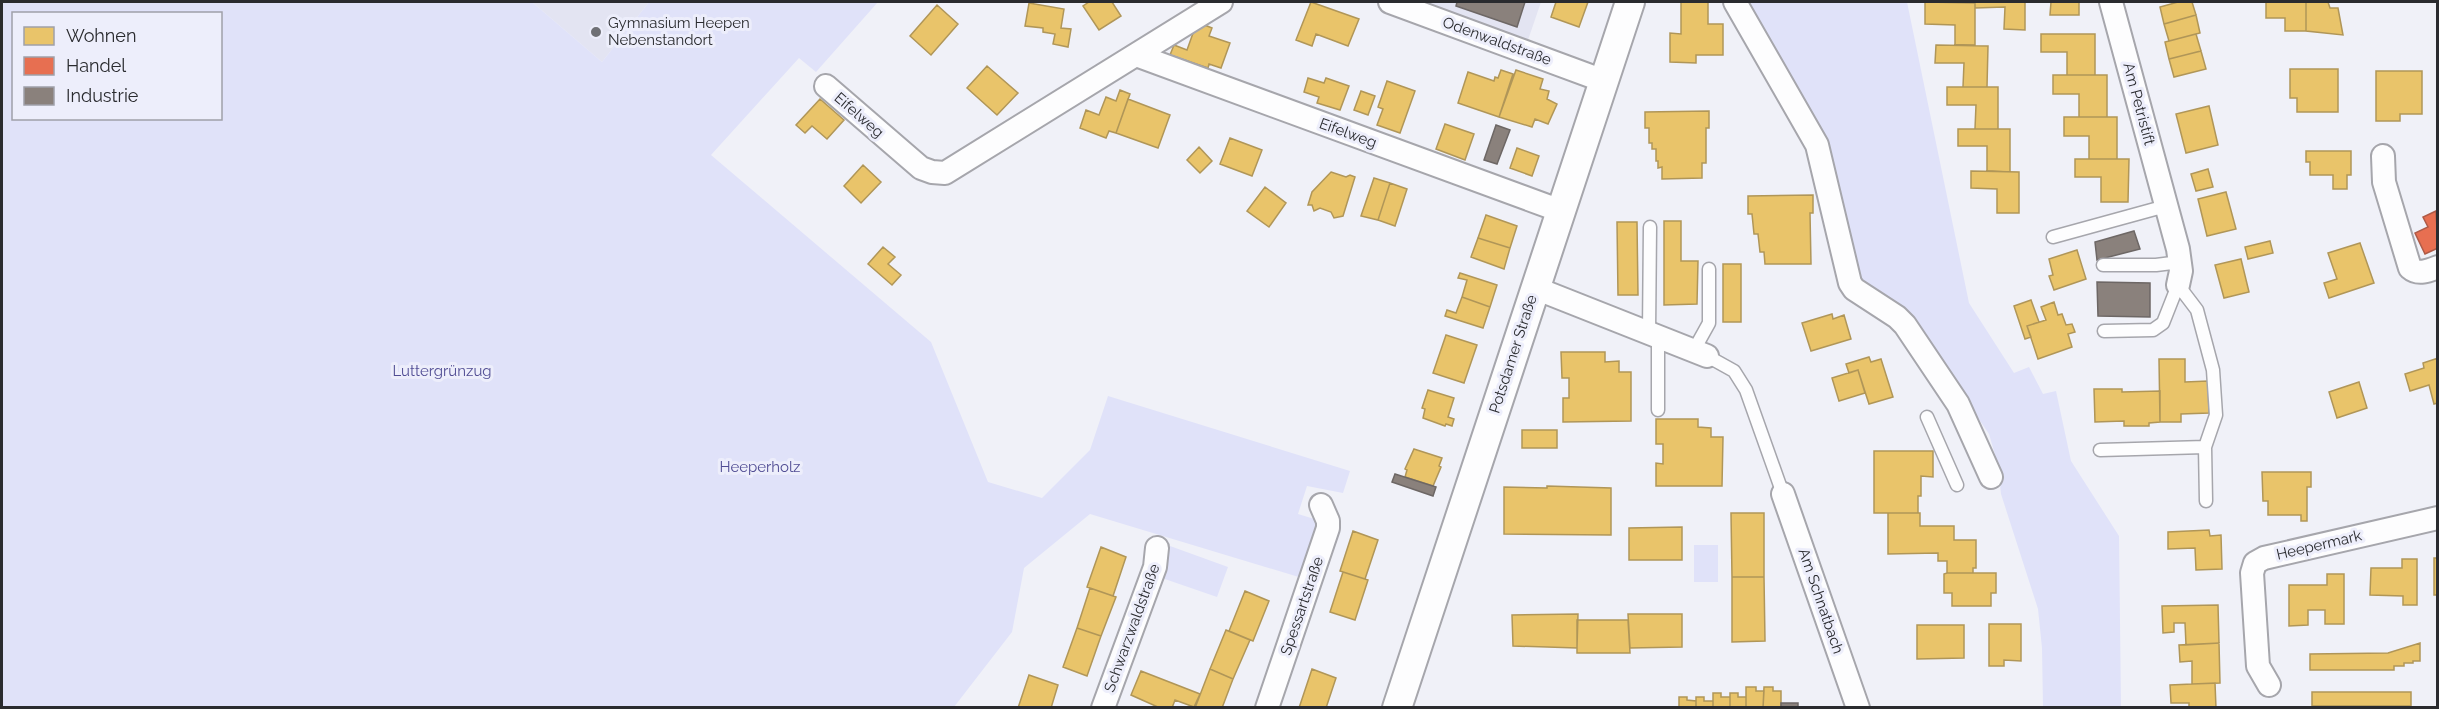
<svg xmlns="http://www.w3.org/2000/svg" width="2439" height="709" font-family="Raleway,sans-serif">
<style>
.built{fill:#e3e4f2}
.green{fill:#e0e2f9;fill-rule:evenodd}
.homes{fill:#e9c46a;stroke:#b09658;stroke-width:1.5}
.shops{fill:#e76f51;stroke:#ae5b47;stroke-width:1.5}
.industry{fill:#8a817c;stroke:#6d6765;stroke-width:1.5}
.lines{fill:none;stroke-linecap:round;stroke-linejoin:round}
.service-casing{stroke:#a6a6ac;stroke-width:15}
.minor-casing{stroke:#a6a6ac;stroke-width:26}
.tertiary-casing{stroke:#a6a6ac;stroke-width:32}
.service{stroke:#fdfdfe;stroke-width:12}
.minor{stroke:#fdfdfe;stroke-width:22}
.tertiary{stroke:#fdfdfe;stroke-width:28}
.poi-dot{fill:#6f7075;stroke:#edeefb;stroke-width:2}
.labels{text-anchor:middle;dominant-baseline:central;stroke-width:6;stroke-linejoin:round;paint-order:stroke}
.poi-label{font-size:15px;fill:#2a2b2f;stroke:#edeefb;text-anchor:start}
.street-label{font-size:15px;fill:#2a2b2f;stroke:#edeefb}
.park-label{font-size:15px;fill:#514d94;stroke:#edeefb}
</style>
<rect width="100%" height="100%" fill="#f0f1f8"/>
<path class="built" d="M532 2H649L602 62Z
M1425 2H1541L1528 40Z"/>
<path class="green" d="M2 2H532L602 62 649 2H878L816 72 799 58 711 155 931 342 988 482 1042 498 1090 450 1108 396 1350 471 1343 493 1307 486 1298 514 1321 521 1302 578 1090 514 1024 568 1012 632 954 707H2ZM14 14H220V118H14Z
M1746 2H1907L1969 303 2014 373 2029 367 2043 394 2056 391 2071 461 2119 536 2121 707H2043L2042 648 2038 609 2001 494 1998 465 1989 434 1905 310 1871 291 1854 272 1823 139Z
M1694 545H1718V582H1694Z
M1170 546 1228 567 1217 597 1159 577Z"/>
<path class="homes" d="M1089 2H1112L1121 16 1099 30 1083 6Z
M1311 2 1359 19 1348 46 1316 34 1312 46 1296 40Z
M1556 2H1588L1579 27 1551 17Z
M1681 2H1708V24H1723V55H1696V63L1670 62V33L1681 34Z
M1925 2 1975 3V45H1955V25L1925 24Z
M1975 2H2025V30L2004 29 2005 7 1975 8Z
M2051 2H2079V15H2050Z
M2178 2H2192L2196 15 2164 24 2160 7Z
M2266 2H2306V31H2285V18H2266Z
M2306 2H2328L2330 8H2338L2343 35 2306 31Z
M1029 3 1064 9 1061 28 1071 29 1068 47 1053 44 1055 34 1043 32V28L1025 26Z
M937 5 958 24 931 55 910 36Z
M2196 15 2200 33 2169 41 2164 24Z
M1197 22 1212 28 1209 36 1230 43 1221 68 1209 64 1208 68 1170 55 1174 45 1187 50Z
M2041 34H2095V75H2067V52H2041Z
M2196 34 2201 51 2169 59 2165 42Z
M1936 45 1988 46 1987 87H1963L1964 63H1935Z
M2201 51 2206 69 2174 77 2169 59Z
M987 66 1018 93 997 115 967 88Z
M2290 69H2338V112H2297V98H2290Z
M1501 70 1513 74 1499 117 1458 103 1468 72 1494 81 1495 77 1498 78Z
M1516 70 1543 79 1540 89 1549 91 1547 99 1557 104 1548 124 1535 119 1532 127 1499 117Z
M2376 71H2422V114H2400V121H2376Z
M2053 75H2107V117H2079V94H2053Z
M1308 78 1324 83 1326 78 1349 86 1340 110 1317 103 1319 97 1304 92Z
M1387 81 1415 91 1400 133 1377 125 1383 109 1378 107Z
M1947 87H1998V129H1975L1976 105H1947Z
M1120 90 1130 94 1116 133 1109 131 1106 138 1080 128 1086 110 1099 115 1106 97 1116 101Z
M1361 91 1375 96 1368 115 1354 110Z
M820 99 844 120 827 139 812 126 805 133 796 125Z
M1128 99 1170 115 1158 148 1116 133Z
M2209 106 2218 145 2186 153 2176 114Z
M1709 111V128H1706V163H1702V178L1662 179V167L1658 168V161H1656V149H1652V143H1649V128H1645V112Z
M2064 117H2117V159H2089V136H2064Z
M1445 124 1474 134 1465 160 1436 149Z
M1958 129H2010V172L1987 171V146H1958Z
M1230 138 1262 150 1252 176 1220 164Z
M1199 147 1212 161 1200 173 1187 160Z
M1517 148 1539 156 1532 176 1510 168Z
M2306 151H2351V175H2347V189H2333V175H2310V162H2306Z
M2075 159H2129L2128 202H2101V177H2075Z
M863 165 881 182 861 203 844 186Z
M2208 169 2213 187 2196 191 2191 174Z
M1971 171 2019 172V213H1997V189L1971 188Z
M1331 172 1346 177 1350 175 1355 177 1343 216 1334 218 1331 212 1320 208 1314 211 1312 205H1308L1312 192Z
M1374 178 1390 183 1378 220 1361 216Z
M1390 183 1407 189 1395 226 1378 220Z
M1265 187 1286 203 1269 227 1247 211Z
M2226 192 2236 229 2207 236 2198 199Z
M1813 195V213H1810L1811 264H1765L1764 252H1760L1758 234H1754L1752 214H1748V196Z
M1486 215 1517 226 1510 248 1478 238Z
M1664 221H1681V261H1698L1697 304 1664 305Z
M1617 222H1637L1638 295H1618Z
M1478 238 1510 248 1504 269 1471 257Z
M2270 241 2273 253 2248 259 2245 247Z
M2360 243 2374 283 2329 298 2324 283 2337 279 2328 253Z
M883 247 895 257 888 264 901 275 892 285 868 264Z
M2077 250 2086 279 2054 290 2049 276 2053 275 2049 259Z
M2241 259 2249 292 2224 298 2215 265Z
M1723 264H1741V322H1723Z
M1460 273 1497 285 1490 307 1462 297 1467 280 1458 278Z
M1462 297 1490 307 1483 328 1445 316 1447 310 1456 313Z
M2031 300 2039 322 2027 326 2031 337 2025 339 2014 306Z
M2054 302 2058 315 2062 314 2066 325 2072 324 2075 332 2068 334 2072 347 2038 359 2027 326 2046 320 2041 307Z
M1832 314 1833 319 1844 315 1851 339 1811 351 1802 323Z
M1446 335 1477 345 1464 383 1433 373Z
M1561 352H1605V362L1619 361V372H1631V421L1563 422V398H1569V378H1562Z
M1869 357 1871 362 1881 359 1893 397 1869 404 1858 370 1849 373 1846 364Z
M2438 358V403L2434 404 2429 385 2410 391 2405 374 2424 368 2423 363Z
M2159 359H2185V382L2208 381 2209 413 2181 414V422H2160Z
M1858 370 1865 393 1839 401 1832 378Z
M2359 382 2367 408 2337 418 2329 392Z
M2094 389H2122V392L2160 391V422L2149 423V426H2124V421L2095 422Z
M1428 390 1454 398 1448 417 1454 419 1452 426 1446 424 1445 426 1423 418 1425 409 1422 408Z
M1656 419H1698V427L1711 428V437H1723L1722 486H1656V463L1663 464V444H1656Z
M1522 430H1557V448H1522Z
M1414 449 1442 458 1439 466 1441 467 1433 486 1405 477 1407 470 1405 469Z
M1874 451H1933V477L1921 476V496H1918V513H1874Z
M2262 472H2311V487H2307V521H2301V515H2268V501H2263Z
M1547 486 1611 488V535L1504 534V487L1547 488Z
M1731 513H1764V577H1732Z
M1888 513H1920V526H1954V540H1976V568H1973V573H1947V561H1938V553L1888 554Z
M1682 527V560H1629V528Z
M2209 530 2210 536 2221 535 2222 569 2196 570 2195 548 2168 549V532Z
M1353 531 1378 540 1365 579 1340 571Z
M1101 547 1126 557 1113 596 1087 587Z
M2434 558H2438V595H2434Z
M2402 559H2417V605H2403V596L2370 595 2371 568H2402Z
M1343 572 1368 580 1355 620 1330 612Z
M1947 573H1996V593H1991V606H1952V593H1944V574Z
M2327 574H2344V624H2325V610H2308V625L2289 626V585H2327Z
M1732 577H1764L1765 641 1732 642Z
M1090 588 1116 597 1101 636 1077 628Z
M1245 591 1269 601 1253 641 1229 631Z
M2218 605 2219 643 2186 645 2185 623H2174V632L2163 633 2162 606Z
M1578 614 1577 648 1513 646 1512 615Z
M1628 614H1682V647L1630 648Z
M1577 620H1628L1630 653H1577Z
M1989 624H2021V661L2004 660V666H1989Z
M1917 625H1964V658L1917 659Z
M1077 628 1101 636 1087 676 1063 667Z
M1226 630 1250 640 1233 679 1210 669Z
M2219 643 2220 683 2192 684V661L2180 662 2179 645Z
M2420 643V661H2413V663H2404V666H2394V670H2310V654L2388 653Z
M1210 669 1233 679 1222 708H1195Z
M1312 669 1336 678 1326 708H1299Z
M1141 671 1200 694 1194 707 1175 700 1172 708H1160L1131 695Z
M1029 675 1058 685 1051 708H1018Z
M2215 683 2216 708H2189V703H2171L2170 685Z
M1746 687H1756V691H1764L1763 708H1746Z
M1764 687H1773V691H1781V708H1763Z
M2312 692H2411V706H2312Z
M1713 693H1721V697H1730V708H1713Z
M1730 693H1738V697H1746V708H1730Z
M1679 697H1687V700L1696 701V708H1679Z
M1696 697H1704V701H1713V708H1696Z"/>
<path class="shops" d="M2436 211 2438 248 2425 254 2415 233 2428 227 2423 217Z"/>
<path class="industry" d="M1457 2H1525L1517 27 1456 6Z
M1496 125 1510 130 1497 164 1484 160Z
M2134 231 2140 249 2097 260 2095 242Z
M2097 282 2150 283V317L2098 316Z
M1395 474 1436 487 1433 496 1392 482Z
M1781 703H1798V708H1781Z"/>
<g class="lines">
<defs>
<path id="service" d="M2053 237 2166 206
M2103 265H2156L2180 262
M1649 333 1650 227
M1694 350 1709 323V269
M1707 356 1734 371 1746 390 1783 494
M1658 410V336
M1927 417 1957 485
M2205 447 2206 501
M2100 450 2205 447 2216 415 2213 370 2197 310 2178 285 2163 323 2153 330 2104 331"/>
<path id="minor" d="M1390 2 1604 81
M1735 2 1817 145 1850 283 1854 289 1897 317 1905 325 1958 404 1991 477
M2111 2 2178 249 2181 271 2178 285
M1136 55 1561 211
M826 86 921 168 932 172 945 173 1221 2
M2383 156 2384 182 2410 268C2418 275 2428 271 2438 267
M1535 288 1707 356
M1783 494 1858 708
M2269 685 2258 666 2252 573 2255 563 2264 558 2438 518
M1103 708 1155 567 1157 548
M1267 708 1328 528V521L1321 505"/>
<path id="tertiary" d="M1397 708 1630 2"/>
</defs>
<use href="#service" class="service-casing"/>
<use href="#minor" class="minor-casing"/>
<use href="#tertiary" class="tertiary-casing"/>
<use href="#service" class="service"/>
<use href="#minor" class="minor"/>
<use href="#tertiary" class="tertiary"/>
</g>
<circle class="poi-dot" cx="596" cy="32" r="6"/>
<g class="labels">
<g class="poi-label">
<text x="608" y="23">Gymnasium Heepen<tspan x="608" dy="17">Nebenstandort</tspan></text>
</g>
<g class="street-label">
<text transform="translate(1497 41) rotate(20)">Odenwaldstraße</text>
<text transform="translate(2139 104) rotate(75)">Am Petristift</text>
<text transform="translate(859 115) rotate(41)">Eifelweg</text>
<text transform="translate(1348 133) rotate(20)">Eifelweg</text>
<text transform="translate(1513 354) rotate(-72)">Potsdamer Straße</text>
<text transform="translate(2319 545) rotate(-13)">Heepermark</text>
<text transform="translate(1821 601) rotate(71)">Am Schnatbach</text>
<text transform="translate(1302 606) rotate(-71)">Spessartstraße</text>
<text transform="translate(1132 628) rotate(-70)">Schwarzwaldstraße</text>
</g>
<g class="park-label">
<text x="442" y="371">Luttergrünzug</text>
<text x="760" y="467">Heeperholz</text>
</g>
</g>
<rect width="2439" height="709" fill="none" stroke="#2a2b2f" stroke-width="6"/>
<rect x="12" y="12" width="210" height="108" fill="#edeefb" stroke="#9fa0a9" stroke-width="1.5"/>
<rect x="24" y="27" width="30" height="18" fill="#e9c46a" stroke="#9fa0a9" stroke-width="1.5"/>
<text x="66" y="42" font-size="18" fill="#2a2b2f">Wohnen</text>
<rect x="24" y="57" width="30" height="18" fill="#e76f51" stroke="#9fa0a9" stroke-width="1.5"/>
<text x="66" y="72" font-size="18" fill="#2a2b2f">Handel</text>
<rect x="24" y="87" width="30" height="18" fill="#8a817c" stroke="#9fa0a9" stroke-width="1.5"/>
<text x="66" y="102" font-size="18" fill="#2a2b2f">Industrie</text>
</svg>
